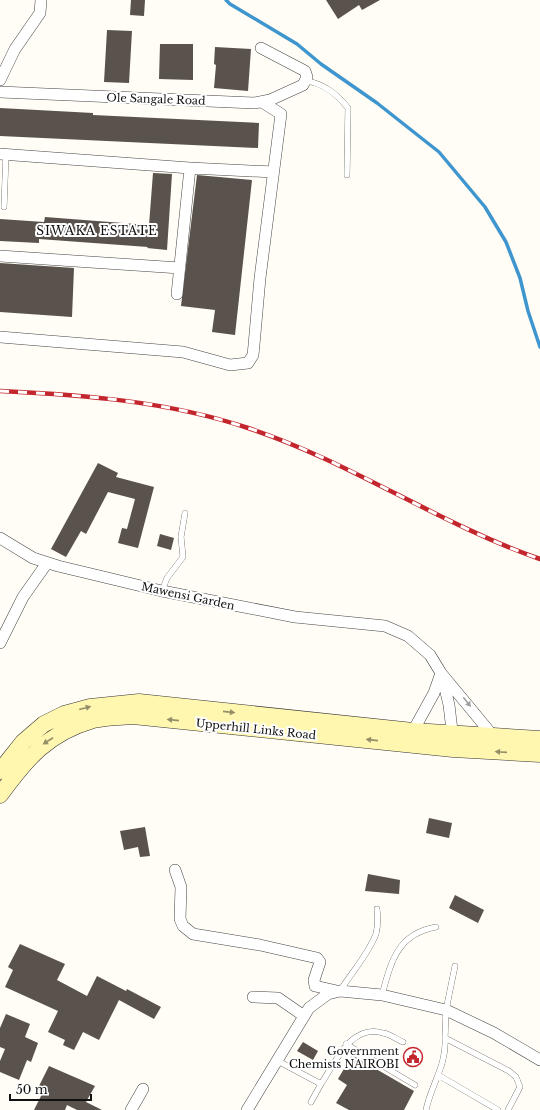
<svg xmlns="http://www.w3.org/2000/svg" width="540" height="1110" font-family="'Libre Baskerville',serif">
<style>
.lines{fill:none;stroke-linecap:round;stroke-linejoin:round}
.stream{stroke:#3f96cf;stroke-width:3.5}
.building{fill:#5a524d}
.lane-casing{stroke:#444;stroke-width:6}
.street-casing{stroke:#444;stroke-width:12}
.secondary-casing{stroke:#333;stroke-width:17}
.lane{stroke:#fff;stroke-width:5.5}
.street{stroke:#fff;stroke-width:11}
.secondary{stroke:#fff6b0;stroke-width:16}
.rail-casing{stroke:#c4262e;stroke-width:4.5}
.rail{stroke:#fff;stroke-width:3;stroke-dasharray:9;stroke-linecap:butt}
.oneway{fill:#a0a0a0}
.oneway2{fill:#948f68}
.labels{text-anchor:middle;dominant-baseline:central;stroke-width:4;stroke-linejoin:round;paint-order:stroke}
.street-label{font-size:11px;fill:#111;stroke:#fff}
.poi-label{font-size:11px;fill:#111;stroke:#fff;text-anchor:end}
.neighbourhood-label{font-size:12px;letter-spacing:1px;fill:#111;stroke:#fff}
</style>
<rect width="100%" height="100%" fill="#fffdf5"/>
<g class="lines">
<path class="stream" d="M226 0 230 4 297 44 321 64 377 103 439 152 485 207 506 242 520 278 528 311 540 347"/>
</g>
<path class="building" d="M131 0H145L144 16 130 15Z
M326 0H380L362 10 359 5 338 19Z
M107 30 132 31 129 83 104 82Z
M160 44H193V80L159 79Z
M215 47 251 49 248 91 214 88 216 65 214 64Z
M0 108 93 113V115L259 123 258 148 0 136Z
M153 173 172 174 167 250 147 248 148 247 39 239V243L0 241V219L44 222 45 217 149 225Z
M197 175 252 180 235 335 212 332 215 310 181 306Z
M0 263 74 268 72 317 0 312Z
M98 463 118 473 116 477 154 487 138 548 118 543 122 528 127 529 135 499 108 492 86 534 81 531 66 557 51 549Z
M160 534 174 538 171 550 157 546Z
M429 818 452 823 449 838 426 833Z
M145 827 150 856 140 857 138 847 124 850 120 831Z
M368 874 400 880 399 894 365 891Z
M455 895 484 910 478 923 449 908Z
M20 944 65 964 57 980 87 996 97 976 126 991 127 989 161 1007 154 1019 119 1000 99 1040 83 1032 74 1050 63 1045 65 1040 48 1032 58 1011 5 987 13 970 8 967Z
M6 1014 30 1024 25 1037 38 1043 31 1062 27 1060 19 1080 0 1072V1061L5 1049 0 1047V1028Z
M303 1042 318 1051 313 1060 297 1051Z
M352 1055 414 1091 404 1110H349L336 1103 347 1085 338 1079Z
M49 1066 95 1086 86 1102 102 1110H77L67 1105 65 1110H34L43 1092 37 1090Z"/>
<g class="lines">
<defs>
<path id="lane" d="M306 81C323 83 338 95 348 108L347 175
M4 207 6 154
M162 591 167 578 183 557 181 537 185 513
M455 966 446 1010 445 1038 509 1071 516 1077 520 1087 508 1110
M340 991C351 973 368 955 376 934 378 926 378 918 377 909
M382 995C391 962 397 934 436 927
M346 1044 415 1085
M276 1060 321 1084 311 1102
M438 1075 498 1110
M321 1084C335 1063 351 1023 383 1033 390 1034 396 1039 403 1042
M426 1110C431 1085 447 1065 445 1038"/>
<path id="street" d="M0 80 15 49 40 13 41 0
M0 92 254 103 270 100 303 85 307 77 305 71 261 48
M0 154 190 168 273 172
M0 256 180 268
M177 294 190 168
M0 337 183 352 230 365 248 363 253 355 254 345 260 278 281 114 262 102
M0 538 33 558 58 566 162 591 295 617 385 626 408 636 430 655 441 673 494 737
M0 643 23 597 47 563
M442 675 449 705 453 739
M412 737 413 731 434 693 441 673
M175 870 181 887 180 919 183 926 193 934 260 945 317 958 320 962 314 980 315 986 337 991
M253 997 278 998 304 1016
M131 1110 143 1089
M247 1110 309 1008 328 994 340 991 382 995 446 1010 494 1033 540 1060"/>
<path id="secondary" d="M0 771 23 742 44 724 64 714 90 707 139 702 413 731 540 739
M0 795C27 758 48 733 93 720 106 717 120 717 133 716L453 749 540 754"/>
</defs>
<use href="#lane" class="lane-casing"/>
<use href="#street" class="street-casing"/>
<use href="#secondary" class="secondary-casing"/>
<use href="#lane" class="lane"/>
<use href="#street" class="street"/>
<use href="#secondary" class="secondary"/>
<defs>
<path id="rail" d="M0 391C84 395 167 401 248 428 349 461 439 524 540 559"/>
</defs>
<use href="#rail" class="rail-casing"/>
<use href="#rail" class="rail"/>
</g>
<defs><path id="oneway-solid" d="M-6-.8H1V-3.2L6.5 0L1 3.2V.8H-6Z"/></defs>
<use class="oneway" href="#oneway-solid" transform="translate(467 702) rotate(52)"/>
<g class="oneway2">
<use href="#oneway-solid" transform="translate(85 708) rotate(-15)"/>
<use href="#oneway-solid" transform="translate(229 712) rotate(6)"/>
<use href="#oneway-solid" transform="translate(173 720) rotate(-174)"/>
<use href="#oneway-solid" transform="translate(372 740) rotate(-174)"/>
<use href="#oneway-solid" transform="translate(48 741) rotate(147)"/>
<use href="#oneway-solid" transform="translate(501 752) rotate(-176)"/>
</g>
<defs>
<symbol id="civic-ring" viewBox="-11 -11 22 22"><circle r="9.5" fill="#fff" stroke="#c4262e" stroke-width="1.5"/><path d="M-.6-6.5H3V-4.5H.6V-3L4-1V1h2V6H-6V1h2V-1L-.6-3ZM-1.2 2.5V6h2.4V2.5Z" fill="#c4262e"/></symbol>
</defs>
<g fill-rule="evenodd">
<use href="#civic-ring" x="402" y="1046" width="22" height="22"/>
</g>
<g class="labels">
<g class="street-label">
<text transform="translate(156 99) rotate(2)">Ole Sangale Road</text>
<text transform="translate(188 596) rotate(12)">Mawensi Garden</text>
<text transform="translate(256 729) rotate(6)">Upperhill Links Road</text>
</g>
<g class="poi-label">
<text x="399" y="1051">Government<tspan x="399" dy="13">Chemists NAIROBI</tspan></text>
</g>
<g class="neighbourhood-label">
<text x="97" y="230">SIWAKA ESTATE</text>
</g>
</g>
<path d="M10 1094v6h81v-6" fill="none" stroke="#111111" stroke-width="2"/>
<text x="16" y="1094" font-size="12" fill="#111111" stroke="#ffffff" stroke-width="3" paint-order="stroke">50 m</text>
</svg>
